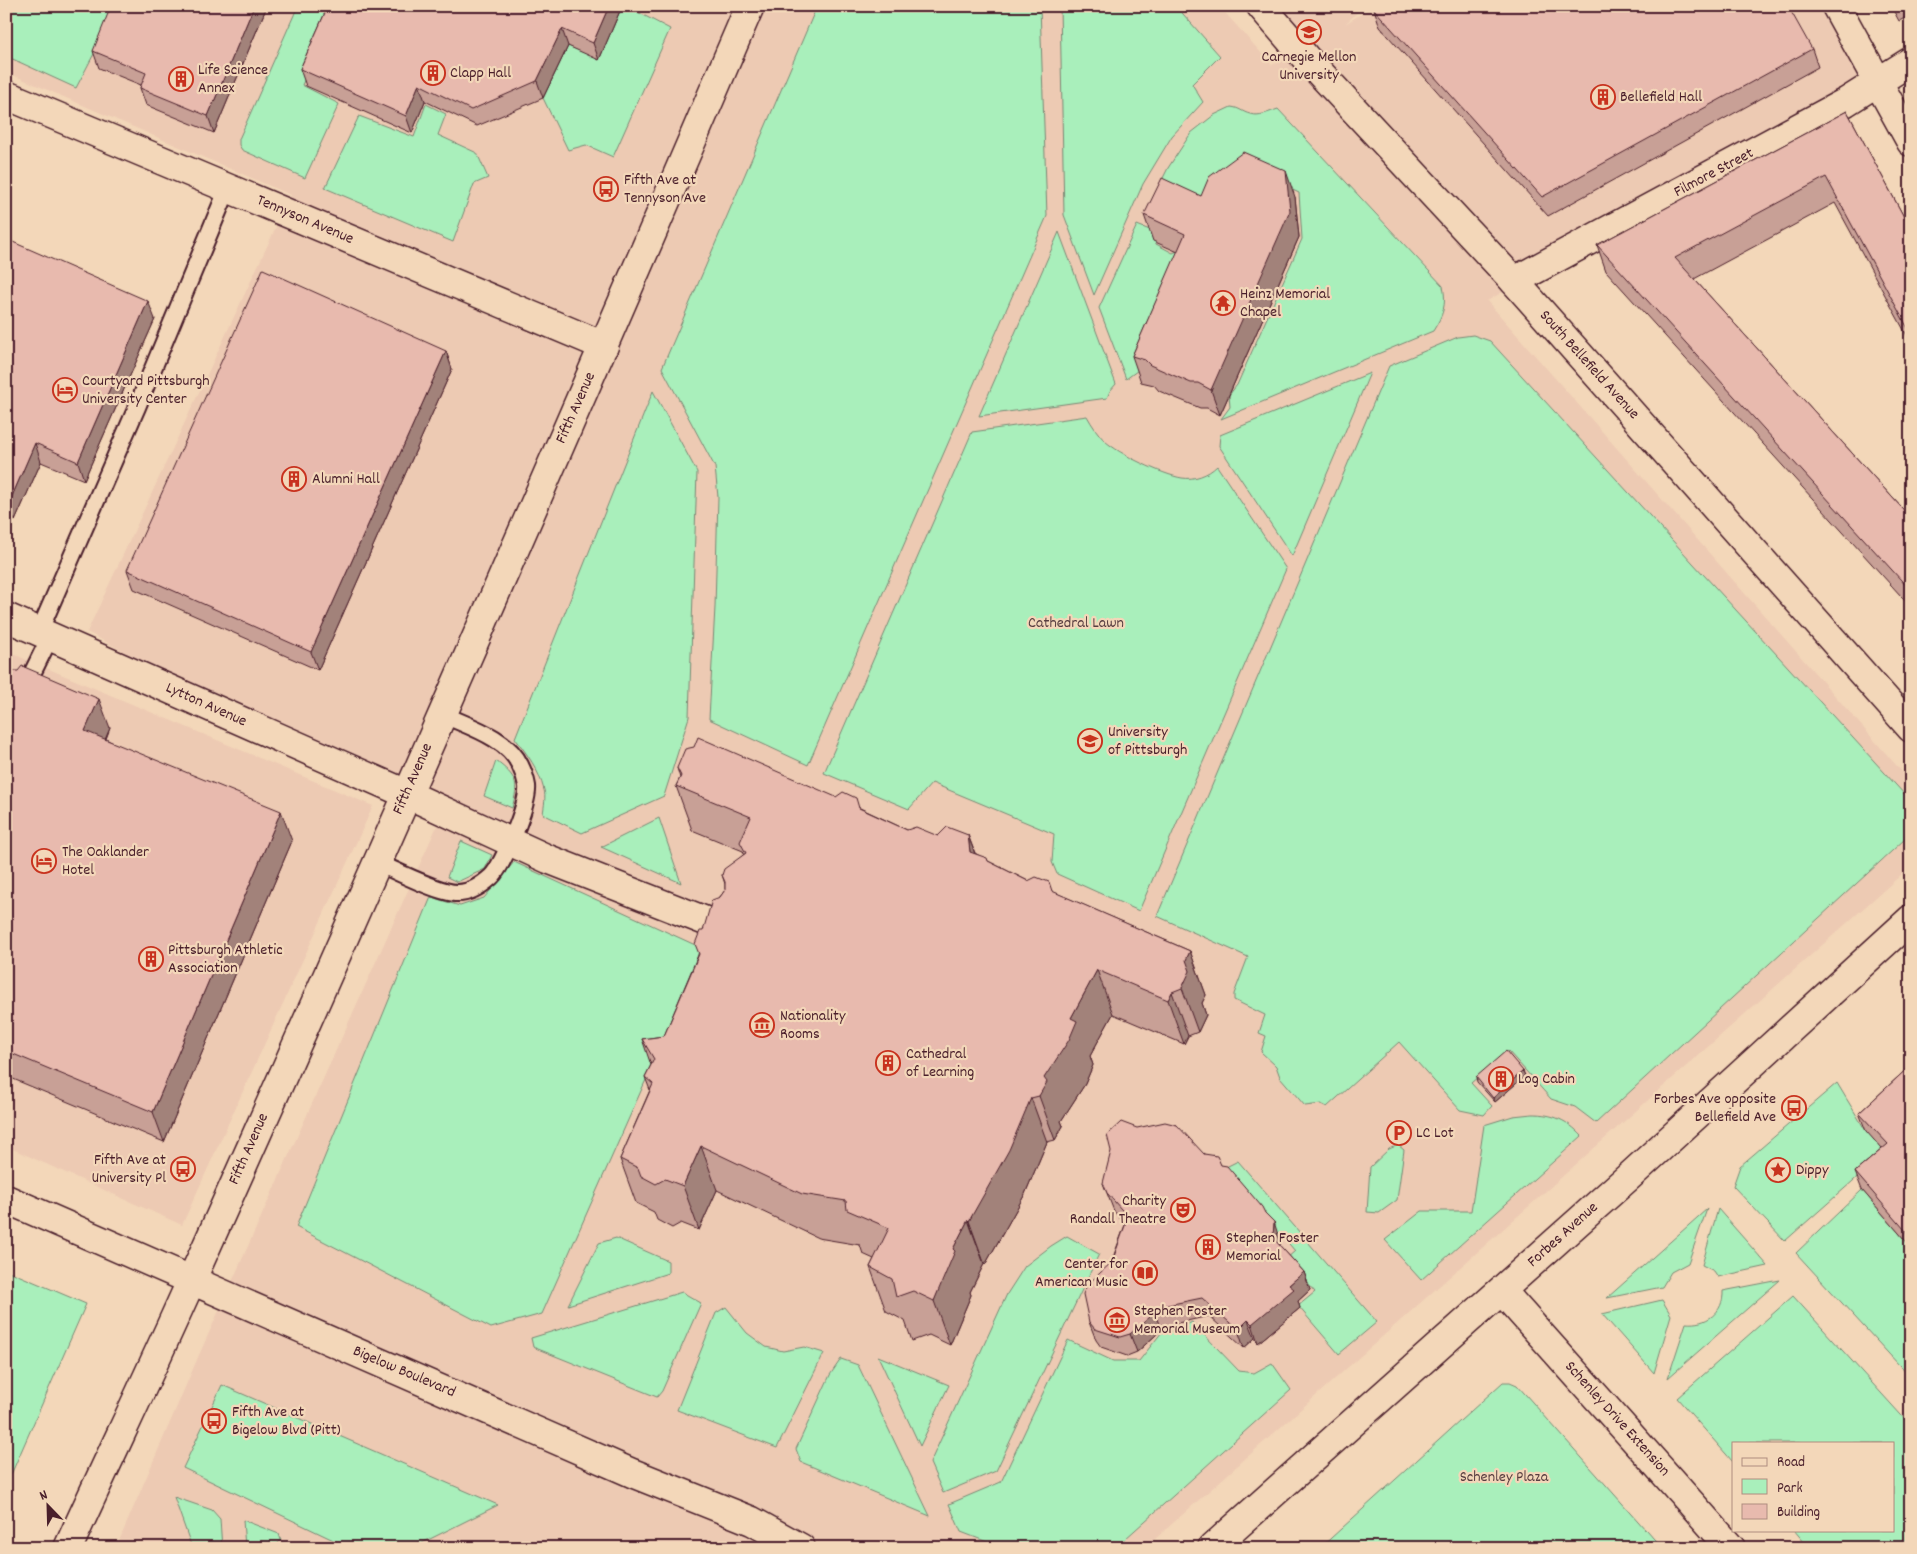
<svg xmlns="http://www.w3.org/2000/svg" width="1917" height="1554" font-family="Dekko,sans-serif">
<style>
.built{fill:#edcab3}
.green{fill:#a9efbb;stroke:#7a8773}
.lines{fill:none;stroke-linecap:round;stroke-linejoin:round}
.lane-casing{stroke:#4a1f2b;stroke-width:20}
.street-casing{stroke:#4a1f2b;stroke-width:31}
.secondary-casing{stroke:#4a1f2b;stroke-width:31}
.highway-casing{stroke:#4a1f2b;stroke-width:31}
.lane{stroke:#f3d7b9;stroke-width:16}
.street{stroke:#f3d7b9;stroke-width:28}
.secondary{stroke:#f3d7b9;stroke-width:28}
.highway{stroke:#f3d7b9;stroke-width:28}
.wall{fill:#c8a096;stroke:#4a1f2b}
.shaded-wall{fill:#a2827a;stroke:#4a1f2b}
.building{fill:#e8baae;stroke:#4a1f2b}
.labels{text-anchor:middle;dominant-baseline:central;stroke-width:4.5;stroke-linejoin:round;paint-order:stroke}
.poi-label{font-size:16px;fill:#4a1f2b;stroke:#f3d7b9;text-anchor:start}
.street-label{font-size:16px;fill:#4a1f2b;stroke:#f3d7b9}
.park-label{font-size:16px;fill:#583e41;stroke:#f3d7b9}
</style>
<rect width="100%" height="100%" fill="#f3d7b9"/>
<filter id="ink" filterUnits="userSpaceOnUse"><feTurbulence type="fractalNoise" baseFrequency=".02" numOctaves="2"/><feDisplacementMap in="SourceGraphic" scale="10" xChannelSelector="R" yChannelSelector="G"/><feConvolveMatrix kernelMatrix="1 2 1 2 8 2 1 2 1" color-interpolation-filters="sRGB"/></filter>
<g filter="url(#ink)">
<path class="built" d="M6 6H1219L1272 65 1300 52 1261 6H1364L1345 24 1374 6H1823L1867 84 1487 301 1911 782V866L1145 1548H116L199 1355 446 806 215 700 87 632 291 195 6 72Z
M6 651 373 806 182 1225 6 1146Z"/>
<path class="green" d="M6 6H119L76 88 6 56Z
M298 6H337L302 85 339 104 305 178 242 150 239 145V139Z
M622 6H626L670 29 613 157 586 145 568 150 543 98 568 46 599 59Z
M817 6H1040L1047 216 808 765 709 719 715 607 718 497 715 467 662 368Z
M1060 6H1176L1220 56 1192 84 1203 102 1172 136 1143 184 1094 295 1064 215Z
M426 104 446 114 438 135 477 153 488 178 474 184 453 242 325 188 359 116 414 137Z
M1231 107C1240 108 1242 112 1250 114 1259 117 1269 112 1278 109L1443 286C1447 305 1443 315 1433 331L1221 419 1230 407 1229 395 1237 385 1302 239 1299 193 1251 170 1233 186 1166 212 1149 206 1168 168 1191 133 1214 115Z
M1137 225 1155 232 1156 244 1173 253 1181 249 1141 368 1126 379 1099 308Z
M1059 232 1116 384 1110 391 1107 398 979 416Z
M1473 335 1490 341 1906 796 1909 823 1905 839 1596 1123 1575 1107 1551 1099 1508 1051 1471 1083 1492 1106 1484 1115 1460 1110 1399 1042 1327 1107 1321 1104 1305 1106 1280 1077 1276 1066 1261 1052 1266 1036 1259 1033 1265 1015 1234 1000V994L1248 957 1157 916 1389 366 1458 337Z
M1370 373 1292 556 1219 446 1220 435Z
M653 391 697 472 689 717 664 796 582 833 543 814C544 806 546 797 544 790 539 770 527 754 515 738Z
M1087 416C1092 425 1098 434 1105 441 1119 454 1163 475 1182 478 1194 480 1208 475 1217 466L1286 569 1139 911 1057 874 1052 862 1054 834 932 783 909 809 824 773 972 432Z
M496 761C517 777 519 783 512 808L484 796Z
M659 818 681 883 601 847Z
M461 841 492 855 485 869 457 882 447 877Z
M514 862 704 949 542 1314 491 1328 296 1227 431 897 460 906 484 898Z
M1837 1083 1866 1131 1887 1151 1785 1241 1733 1186 1740 1166Z
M1532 1114C1553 1114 1567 1120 1582 1136L1421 1280 1385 1240 1422 1211H1471L1484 1125 1513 1116Z
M1398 1145 1404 1150 1397 1200 1379 1213 1367 1212 1370 1167 1389 1149Z
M1238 1161 1377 1322 1339 1354 1298 1306 1315 1292 1286 1259 1295 1251 1284 1238 1275 1232 1224 1168Z
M1862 1190 1911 1247V1378L1796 1253Z
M1707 1209 1688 1263 1671 1272 1662 1287 1607 1298Z
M1718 1209 1768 1266 1718 1277 1714 1271 1702 1265Z
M1067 1236 1099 1254 996 1471 943 1493 930 1463 1007 1294 1025 1266 1051 1246Z
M616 1238 668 1261V1273L568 1305 599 1243Z
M6 1270 86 1304 6 1486Z
M1780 1280 1668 1378 1686 1323C1706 1325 1724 1313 1723 1291Z
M682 1292 701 1303 662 1391 657 1397 533 1347 531 1338Z
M1793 1296 1911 1426V1536L1898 1548H1809L1794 1530H1893V1443H1733V1462L1677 1398Z
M1662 1300 1671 1315 1654 1373 1602 1314Z
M726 1307 747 1333 766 1347 783 1351 804 1347 824 1353 777 1448 677 1410 716 1313Z
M1192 1322 1239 1371 1254 1373 1272 1363 1291 1390 1115 1548H1003L961 1532 949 1504 1001 1482 1068 1340 1113 1361H1139L1162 1332 1174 1331Z
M878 1356 949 1385 920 1446Z
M841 1359 858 1365 930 1516 801 1462 796 1449 830 1375Z
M1503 1382H1510L1517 1385 1662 1548H1320Z
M222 1385 498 1505 412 1548H350L183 1468Z
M174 1497 212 1510 220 1519 222 1548H192Z
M243 1520 279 1534 281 1540 273 1548H245Z"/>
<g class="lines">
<defs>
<path id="lane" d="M39 632 137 407 228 188
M24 690 50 637
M376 862C394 870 441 894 458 893 470 893 482 885 491 877 503 866 529 803 527 786 526 780 523 771 520 765 507 737 467 726 442 714"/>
<path id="street" d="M1836 6 1911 142
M6 95 604 346
M1514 281 1846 102 1911 61
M6 617 407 794 548 859 726 929"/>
<path id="secondary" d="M6 1199 632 1473 752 1521 801 1548
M1502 1291 1731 1548"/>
<path id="highway" d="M1261 6 1305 57 1514 281 1911 728
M68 1548C109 1458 152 1369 192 1279 382 856 567 432 750 6
M1212 1548 1633 1173 1911 919"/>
</defs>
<use href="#lane" class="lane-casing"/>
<use href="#street" class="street-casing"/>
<use href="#secondary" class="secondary-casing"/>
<use href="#highway" class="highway-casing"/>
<use href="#lane" class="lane"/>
<use href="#street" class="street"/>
<use href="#secondary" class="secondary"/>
<use href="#highway" class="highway"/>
</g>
<path class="wall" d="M267 6 214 133 146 105 140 88 141 85 99 68 93 51Z
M328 6H622L599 60 568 46 543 98 477 126 425 101 412 133 306 86 300 69Z
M1891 6H1911V15L1899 21Z
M1374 9 1812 49 1818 67 1548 216 1380 27Z
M1847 111 1911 230V343L1835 203 1694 279 1911 518V607L1606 271 1597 245Z
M1201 196 1295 197 1299 237 1220 415 1207 408H1200L1159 391 1154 385 1141 382 1132 356 1178 252 1153 241 1144 215Z
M6 239 155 319 84 480 41 462 15 521 6 517Z
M446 351 452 369 318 670 134 589 127 570Z
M6 664 9 671 110 728 106 739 292 841 164 1142 6 1076Z
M677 768 860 808 907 830 938 836 968 835 975 853 988 861 1028 881 1190 951 1206 995 1202 1003 1206 1015 1198 1032 1188 1036 1184 1044 1113 1014 1090 1056 1093 1065 1085 1084 1061 1121 1063 1126 1055 1140 1047 1142 1025 1194 985 1265 984 1264 970 1292 971 1295 950 1345 929 1335 912 1341 905 1321 886 1311 870 1267 874 1259 863 1254 860 1245 818 1238 717 1190 699 1230 681 1223 672 1228 657 1220 654 1212 636 1203 620 1159 650 1090 645 1077 651 1065 642 1039 664 1036 698 955 703 931 720 897 725 890V884L722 875 744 854 743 851 692 830 676 786 680 778Z
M1911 1065V1247L1862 1190 1855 1172 1882 1149 1866 1131 1859 1113Z
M1523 1071 1525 1076 1495 1102 1477 1082 1476 1077Z
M1204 1154 1221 1165 1265 1213 1280 1241V1246L1304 1272 1310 1290 1298 1301 1300 1308 1258 1343 1255 1338 1244 1348 1209 1316 1160 1327 1156 1335 1137 1352 1127 1356 1101 1347 1096 1340 1089 1322 1125 1225 1114 1211 1103 1183Z"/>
<path class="shaded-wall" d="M254 6H267L214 133 208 116Z
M609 6H622L599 60 593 43Z
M562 29 568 46 543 98 537 81Z
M419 84 425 101 412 133 406 116Z
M1286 171 1295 197 1299 237 1220 415 1211 390Z
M148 301 155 319 84 480 78 462Z
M446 351 452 369 318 670 311 652Z
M35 443 41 462 15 521 9 503Z
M99 699 110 728 96 761 85 731Z
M281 811 292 841 164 1142 153 1112Z
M968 835 984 879 970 852Z
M1190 951 1206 995 1202 1003 1206 1015 1198 1032 1182 988 1186 960Z
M1097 970 1113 1014 1090 1056 1093 1065 1085 1084 1061 1121 1063 1126 1055 1140 1039 1096 1044 1078 1071 1018Z
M1172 992 1188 1036 1184 1044 1168 1000Z
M1523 1071 1525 1076 1495 1102 1493 1098Z
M1031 1098 1047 1142 1025 1194 985 1265 969 1221Z
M701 1146 717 1190 699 1230 683 1186Z
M968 1220 984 1264 970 1292 971 1295 950 1345 934 1301 953 1249Z
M1274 1222 1280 1241V1256L1273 1238Z
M1304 1272 1310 1290 1298 1301 1300 1308 1258 1343 1252 1324 1289 1285Z
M1153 1308 1160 1327 1156 1335 1137 1352 1130 1334Z
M1248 1320 1255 1338 1244 1348 1238 1330Z"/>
<path class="building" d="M111 6H254L208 116 140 88 146 73 93 51Z
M328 6H609L593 43 562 29 537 81 471 110 419 84 406 116 300 69Z
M1378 6H1788L1812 49 1542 197 1374 9Z
M1847 111 1911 230V334L1826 177 1675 258 1911 518V591L1597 245Z
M1243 152 1286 171 1290 211 1211 390 1198 383H1191L1150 365 1145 360 1132 356 1185 234 1144 215 1162 178 1201 196 1209 177Z
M6 239 148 301 78 462 35 443 9 503 6 502Z
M263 269 446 351 311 652 127 570Z
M22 666 99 699 85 731 281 811 153 1112 6 1051V669L9 671H18Z
M698 737 836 797 843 792 856 798 859 808 907 830 916 827 938 836 947 827 968 835 970 852 987 858 988 861 1028 881 1036 877 1049 882 1052 891 1190 951 1186 960 1190 971 1182 988 1172 992 1168 1000 1097 970 1071 1018 1077 1021 1069 1040 1044 1078 1047 1082 1039 1096 1031 1098 1009 1150 969 1221 968 1220 953 1249 955 1251 934 1301 913 1291 896 1297 892 1279 870 1267 889 1228 847 1210 846 1201 802 1194 701 1146 683 1186 665 1179 656 1184 641 1176 638 1168 620 1159 653 1084 645 1077 654 1059 642 1039 664 1036 699 954 695 944 700 931H703L712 900 720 897 725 890V882L722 875 724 869 746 853 740 842 751 817 676 786 681 776 677 768 685 749 694 747Z
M1506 1051 1523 1071 1493 1098 1476 1077Z
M1911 1065V1237L1855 1172 1888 1144 1859 1113Z
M1121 1122 1137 1128 1165 1122 1177 1125 1204 1154 1217 1156 1221 1165 1227 1166 1262 1207 1265 1213 1274 1222 1273 1238 1304 1272 1289 1285 1294 1289 1252 1324 1248 1320 1238 1330 1202 1298 1153 1308 1150 1317 1130 1334 1120 1337 1095 1329 1089 1322 1083 1294 1087 1285 1112 1262 1128 1217 1107 1193 1103 1183 1111 1151 1107 1135Z"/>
</g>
<defs>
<symbol id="university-ring" viewBox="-11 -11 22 22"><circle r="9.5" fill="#f3d7b9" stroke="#c8321e" stroke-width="1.5"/><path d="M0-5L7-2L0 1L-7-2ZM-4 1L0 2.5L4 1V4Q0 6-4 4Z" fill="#c8321e"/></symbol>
<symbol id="building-ring" viewBox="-11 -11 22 22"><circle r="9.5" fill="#f3d7b9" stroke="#c8321e" stroke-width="1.5"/><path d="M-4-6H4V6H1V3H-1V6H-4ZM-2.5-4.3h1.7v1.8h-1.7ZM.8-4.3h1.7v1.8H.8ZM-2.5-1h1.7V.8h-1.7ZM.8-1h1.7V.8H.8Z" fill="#c8321e"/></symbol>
<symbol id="bus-ring" viewBox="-11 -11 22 22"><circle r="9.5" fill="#f3d7b9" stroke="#c8321e" stroke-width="1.5"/><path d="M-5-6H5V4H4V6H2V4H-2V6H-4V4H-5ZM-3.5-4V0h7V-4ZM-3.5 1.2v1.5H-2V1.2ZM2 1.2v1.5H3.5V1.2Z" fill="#c8321e"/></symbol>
<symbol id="temple-ring" viewBox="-11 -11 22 22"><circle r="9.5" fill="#f3d7b9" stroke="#c8321e" stroke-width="1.5"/><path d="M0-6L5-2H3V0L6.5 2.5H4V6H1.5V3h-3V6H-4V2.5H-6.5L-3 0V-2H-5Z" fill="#c8321e"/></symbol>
<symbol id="hotel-ring" viewBox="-11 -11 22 22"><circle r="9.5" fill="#f3d7b9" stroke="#c8321e" stroke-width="1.5"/><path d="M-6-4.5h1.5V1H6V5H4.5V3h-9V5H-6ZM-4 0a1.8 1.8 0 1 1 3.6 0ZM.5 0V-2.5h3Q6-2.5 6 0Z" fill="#c8321e"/></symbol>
<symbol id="museum-ring" viewBox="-11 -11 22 22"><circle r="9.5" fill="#f3d7b9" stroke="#c8321e" stroke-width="1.5"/><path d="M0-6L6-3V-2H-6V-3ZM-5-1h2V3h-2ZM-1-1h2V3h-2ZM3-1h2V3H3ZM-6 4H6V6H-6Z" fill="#c8321e"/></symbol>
<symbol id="parking-ring" viewBox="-11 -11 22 22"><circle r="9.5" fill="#f3d7b9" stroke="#c8321e" stroke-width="1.5"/><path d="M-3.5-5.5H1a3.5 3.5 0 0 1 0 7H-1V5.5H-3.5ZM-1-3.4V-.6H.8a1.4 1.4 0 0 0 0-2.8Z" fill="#c8321e"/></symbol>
<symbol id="sight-ring" viewBox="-11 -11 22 22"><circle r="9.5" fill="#f3d7b9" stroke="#c8321e" stroke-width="1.5"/><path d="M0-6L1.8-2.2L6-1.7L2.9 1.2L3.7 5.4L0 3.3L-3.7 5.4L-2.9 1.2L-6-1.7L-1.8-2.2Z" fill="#c8321e"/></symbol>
<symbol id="theatre-ring" viewBox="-11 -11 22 22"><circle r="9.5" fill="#f3d7b9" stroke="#c8321e" stroke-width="1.5"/><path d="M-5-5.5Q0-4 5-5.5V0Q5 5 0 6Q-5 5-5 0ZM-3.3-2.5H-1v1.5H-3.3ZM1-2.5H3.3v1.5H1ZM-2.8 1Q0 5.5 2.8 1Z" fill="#c8321e"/></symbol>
<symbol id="library-ring" viewBox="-11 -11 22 22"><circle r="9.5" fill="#f3d7b9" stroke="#c8321e" stroke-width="1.5"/><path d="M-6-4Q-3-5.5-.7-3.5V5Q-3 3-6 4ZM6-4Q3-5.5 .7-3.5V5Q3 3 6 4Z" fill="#c8321e"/></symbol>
</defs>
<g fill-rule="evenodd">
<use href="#university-ring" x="1295" y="18" width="28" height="28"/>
<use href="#building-ring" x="419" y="59" width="28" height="28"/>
<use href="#building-ring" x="167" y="65" width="28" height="28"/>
<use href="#building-ring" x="1589" y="83" width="28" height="28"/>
<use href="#bus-ring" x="592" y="175" width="28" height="28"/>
<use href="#temple-ring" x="1209" y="289" width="28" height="28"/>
<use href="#hotel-ring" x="51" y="376" width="28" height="28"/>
<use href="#building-ring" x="280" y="465" width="28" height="28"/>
<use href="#university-ring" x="1076" y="727" width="28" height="28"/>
<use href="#hotel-ring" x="30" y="847" width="28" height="28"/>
<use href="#building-ring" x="137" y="945" width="28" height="28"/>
<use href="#museum-ring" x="748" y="1011" width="28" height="28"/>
<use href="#building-ring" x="874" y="1049" width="28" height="28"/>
<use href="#building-ring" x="1487" y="1065" width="28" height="28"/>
<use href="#bus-ring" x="1780" y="1094" width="28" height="28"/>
<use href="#parking-ring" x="1385" y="1119" width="28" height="28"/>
<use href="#bus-ring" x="169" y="1155" width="28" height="28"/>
<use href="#sight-ring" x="1764" y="1156" width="28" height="28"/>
<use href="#theatre-ring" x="1169" y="1196" width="28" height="28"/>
<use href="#building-ring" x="1194" y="1233" width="28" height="28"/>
<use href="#library-ring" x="1131" y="1259" width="28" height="28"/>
<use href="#museum-ring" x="1103" y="1306" width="28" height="28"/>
<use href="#bus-ring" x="200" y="1407" width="28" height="28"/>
</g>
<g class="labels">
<g class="poi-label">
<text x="1309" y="57" text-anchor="middle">Carnegie Mellon<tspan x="1309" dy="18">University</tspan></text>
<text x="198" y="70">Life Science<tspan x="198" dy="18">Annex</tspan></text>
<text x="450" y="73">Clapp Hall</text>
<text x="1620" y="97">Bellefield Hall</text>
<text x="624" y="180">Fifth Ave at<tspan x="624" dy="18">Tennyson Ave</tspan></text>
<text x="1240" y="294">Heinz Memorial<tspan x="1240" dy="18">Chapel</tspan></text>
<text x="82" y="381">Courtyard Pittsburgh<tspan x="82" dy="18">University Center</tspan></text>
<text x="312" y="479">Alumni Hall</text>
<text x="1108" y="732">University<tspan x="1108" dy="18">of Pittsburgh</tspan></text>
<text x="62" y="852">The Oaklander<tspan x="62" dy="18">Hotel</tspan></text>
<text x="168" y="950">Pittsburgh Athletic<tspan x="168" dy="18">Association</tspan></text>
<text x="780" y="1016">Nationality<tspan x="780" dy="18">Rooms</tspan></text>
<text x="906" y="1054">Cathedral<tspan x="906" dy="18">of Learning</tspan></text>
<text x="1518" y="1079">Log Cabin</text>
<text x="1776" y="1099" text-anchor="end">Forbes Ave opposite<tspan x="1776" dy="18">Bellefield Ave</tspan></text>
<text x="1416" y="1133">LC Lot</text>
<text x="166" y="1160" text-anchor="end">Fifth Ave at<tspan x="166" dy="18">University Pl</tspan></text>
<text x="1796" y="1170">Dippy</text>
<text x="1166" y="1201" text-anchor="end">Charity<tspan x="1166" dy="18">Randall Theatre</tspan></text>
<text x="1226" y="1238">Stephen Foster<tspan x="1226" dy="18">Memorial</tspan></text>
<text x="1128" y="1264" text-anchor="end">Center for<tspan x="1128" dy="18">American Music</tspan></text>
<text x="1134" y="1311">Stephen Foster<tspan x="1134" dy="18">Memorial Museum</tspan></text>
<text x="232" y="1412">Fifth Ave at<tspan x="232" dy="18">Bigelow Blvd (Pitt)</tspan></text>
</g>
<g class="street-label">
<text transform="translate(1714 173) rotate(-28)">Filmore Street</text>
<text transform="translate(305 220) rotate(23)">Tennyson Avenue</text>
<text transform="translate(1589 365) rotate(48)">South Bellefield Avenue</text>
<text transform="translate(576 408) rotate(-66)">Fifth Avenue</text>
<text transform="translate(206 705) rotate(24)">Lytton Avenue</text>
<text transform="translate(413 779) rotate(-66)">Fifth Avenue</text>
<text transform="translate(249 1149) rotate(-66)">Fifth Avenue</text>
<text transform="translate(1563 1235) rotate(-42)">Forbes Avenue</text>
<text transform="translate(404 1372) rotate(23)">Bigelow Boulevard</text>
<text transform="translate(1617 1419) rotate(48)">Schenley Drive Extension</text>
</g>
<g class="park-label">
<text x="1076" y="623">Cathedral Lawn</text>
<text x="1504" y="1477">Schenley Plaza</text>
</g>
</g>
<rect width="1917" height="1554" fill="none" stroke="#f3d7b9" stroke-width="25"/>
<rect x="12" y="12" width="1892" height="1529" fill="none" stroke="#4a1f2b" stroke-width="2" filter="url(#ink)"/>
<rect x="1732" y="1442" width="162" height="90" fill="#f3d7b9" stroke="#af8d80"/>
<rect x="1742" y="1458" width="25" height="8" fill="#f3d7b9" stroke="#af8d80"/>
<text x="1777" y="1466" font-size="15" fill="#4a1f2b">Road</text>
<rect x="1742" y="1479" width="25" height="15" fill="#a9efbb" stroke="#af8d80"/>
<text x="1777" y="1492" font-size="15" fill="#4a1f2b">Park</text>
<rect x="1742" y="1504" width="25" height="15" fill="#e8baae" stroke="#af8d80"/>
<text x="1777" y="1516" font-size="15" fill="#4a1f2b">Building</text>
<g transform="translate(48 1506) rotate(337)" stroke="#f3d7b9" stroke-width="4" paint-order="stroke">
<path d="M0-4L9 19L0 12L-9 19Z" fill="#4a1f2b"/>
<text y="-8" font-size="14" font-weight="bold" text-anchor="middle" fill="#4a1f2b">N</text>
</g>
</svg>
